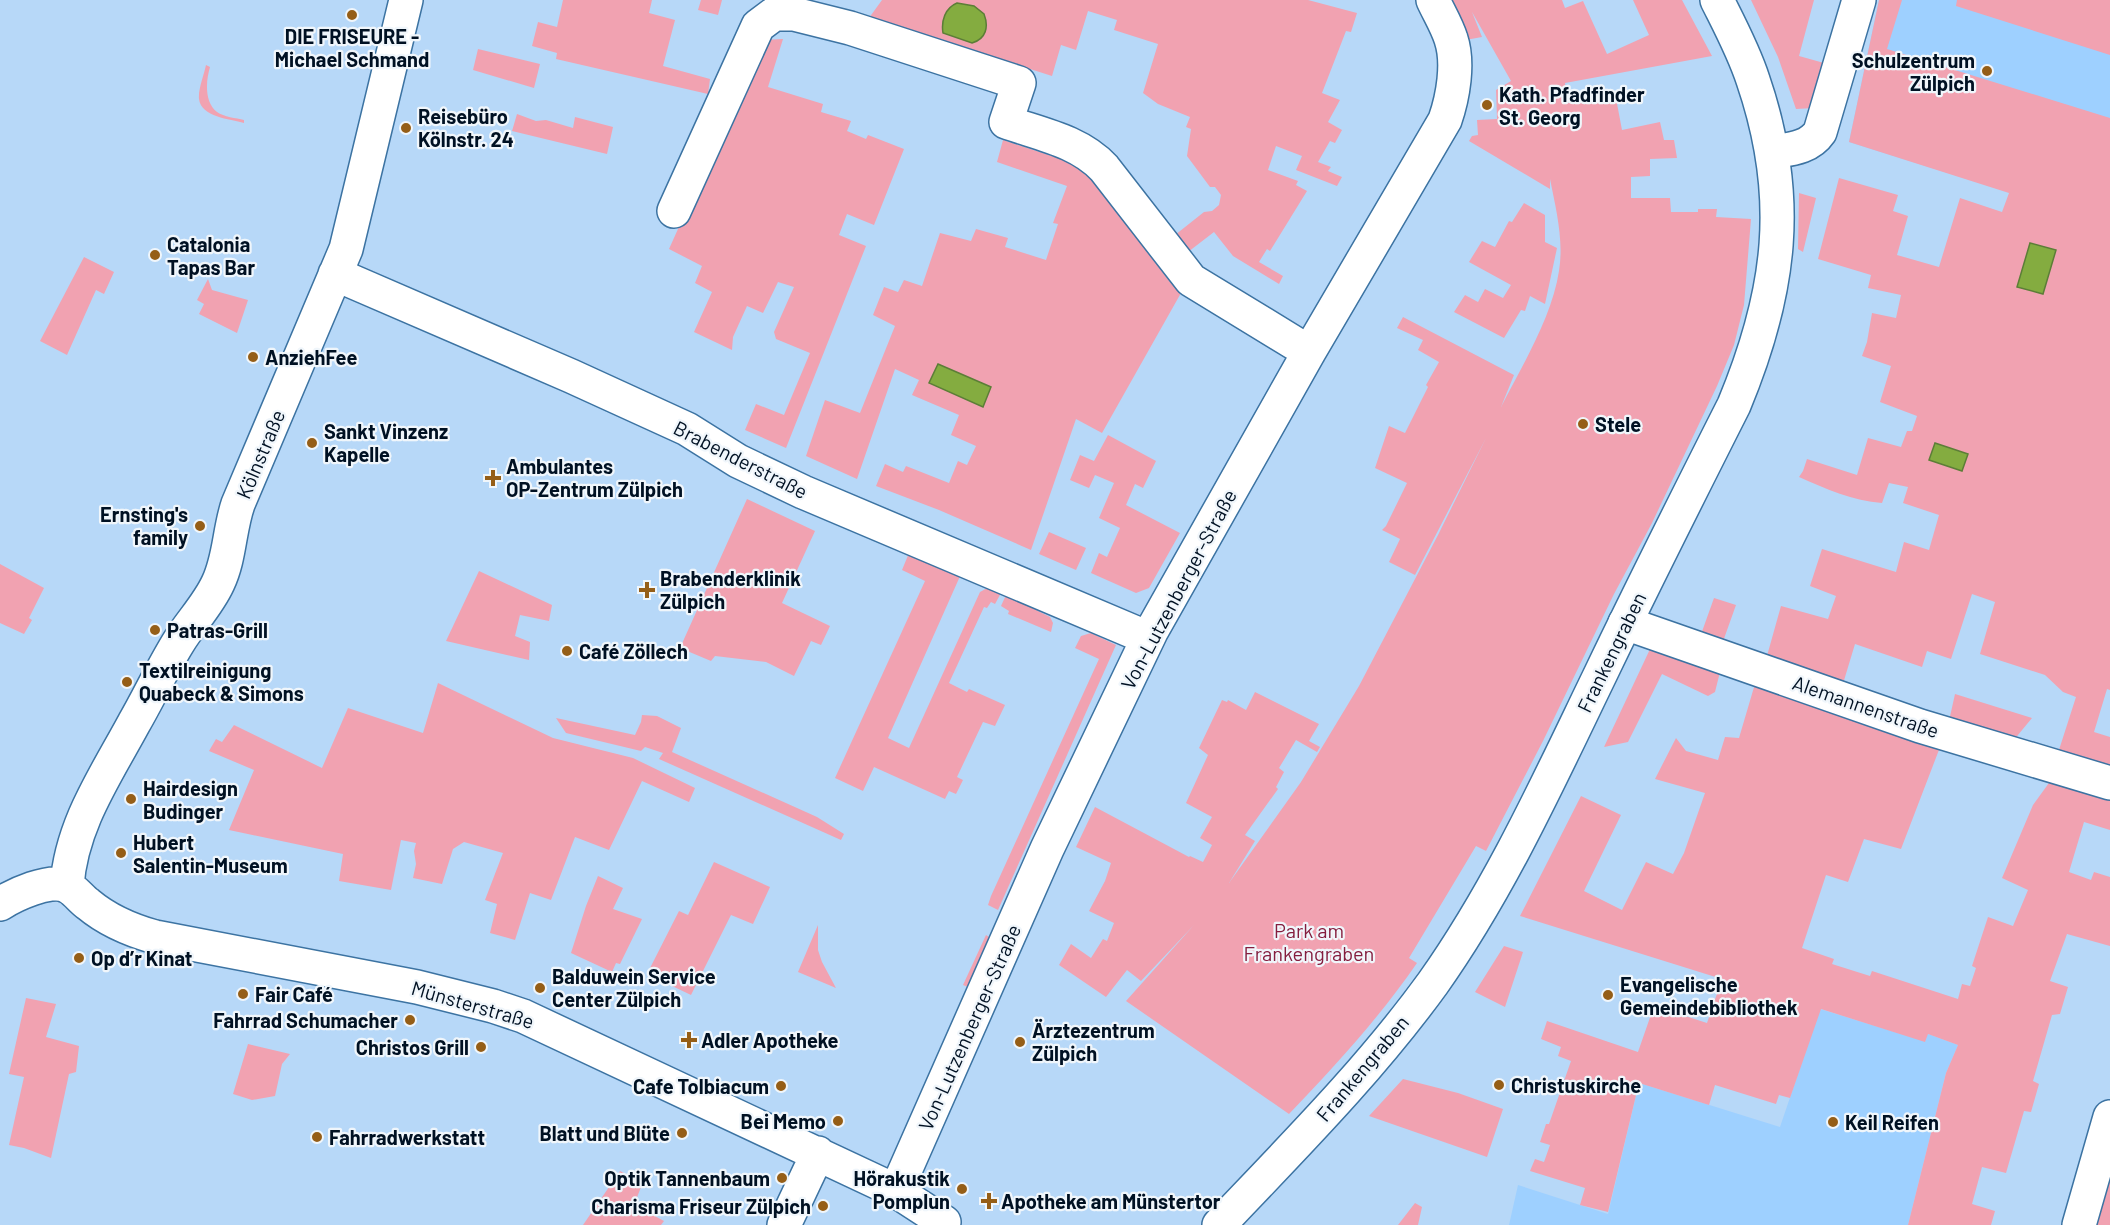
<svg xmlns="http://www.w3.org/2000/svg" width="2110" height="1225" font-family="Barlow,sans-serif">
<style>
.built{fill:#9ed0ff}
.green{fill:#f1a2b1}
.water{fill:#84ac40;stroke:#5c7e37;stroke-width:1.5}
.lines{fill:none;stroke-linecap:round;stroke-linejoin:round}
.minor-casing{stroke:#3c73a2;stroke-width:36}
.tertiary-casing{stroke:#3c73a2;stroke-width:36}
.minor{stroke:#fff;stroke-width:33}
.tertiary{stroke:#fff;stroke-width:33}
.poi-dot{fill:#955e17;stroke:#f0f6fb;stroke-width:2}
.labels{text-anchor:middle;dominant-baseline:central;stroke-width:4.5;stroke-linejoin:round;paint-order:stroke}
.poi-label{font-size:20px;font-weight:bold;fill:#001123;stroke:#f0f6fb;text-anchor:start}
.street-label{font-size:20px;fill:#001123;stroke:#f0f6fb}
.park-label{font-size:20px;fill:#841d3e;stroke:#f0f6fb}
</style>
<rect width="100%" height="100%" fill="#b7d8f8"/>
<path class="built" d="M1879 0H2110V224L1849 142Z
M1820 1009 1924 1041 1928 1034 1958 1045 1946 1073 1908 1225H1509L1518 1185 1608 1214 1639 1083 1780 1127Z"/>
<path class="green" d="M563 0H652L649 13 675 20 663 66 710 79 708 94 556 59 557 53 532 46 538 22 557 27Z
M701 0H722L718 15 698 10Z
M882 0H1308L1357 13 1351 32 1346 31 1322 93 1340 100 1328 122 1342 130 1335 143 1330 141 1318 162 1331 167 1328 171 1342 177 1337 186 1296 170 1302 156 1276 146 1268 170 1298 181 1296 185 1307 191 1270 251 1267 249 1259 262 1283 276 1279 284 1233 256 1214 232 1188 252 1175 235 1204 212 1212 211 1219 205 1221 195 1215 187H1210L1187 156 1191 129 1186 127 1190 117 1158 104 1143 93 1158 44 1114 30 1117 20 1088 11 1076 50 1061 45 1052 76 869 18Z
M1449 0H1562L1565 8 1583 1 1607 54 1649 35 1633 0H1682L1712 56 1565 83 1568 103 1615 93 1622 130 1660 122 1664 140H1674L1677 158 1650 159V176L1631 177V198H1670L1671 212H1698V209H1717L1716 217 1751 219 1744 305 1734 345 1717 386 1652 523 1614 594 1543 741 1486 851 1476 846 1409 958 1417 963C1379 1018 1335 1066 1289 1114L1126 1001 1194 925 1141 981 1127 970 1106 997 1059 965 1071 944 1091 958 1103 939 1107 941 1114 923 1089 911 1105 881 1111 863 1076 847 1095 807 1189 857 1190 856 1203 862 1212 845 1200 838 1212 817 1186 803 1208 755 1199 748 1222 700 1227 702 1228 700 1246 710 1255 692 1319 724 1309 741 1320 747 1317 752 1296 740 1279 768 1284 772 1276 787 1278 789 1245 835 1255 841 1229 883 1301 782 1359 686 1438 535 1486 438 1415 575 1389 562 1400 539 1382 530 1386 526 1407 483 1375 468 1389 426 1405 433 1428 387 1426 385 1439 362 1418 350 1423 340 1397 328 1403 317 1514 375 1501 407C1522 366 1552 317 1559 271 1564 240 1556 209 1550 179V189L1469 141 1472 136 1478 135 1477 120 1497 119 1496 90 1511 81 1472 12 1482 37 1460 41Z
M1751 0H1814L1799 56 1824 63 1814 108 1796 109 1778 57Z
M1879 0H1902L1887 49 2110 118V690L2107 689 2094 732 2110 737V768L2058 753 2076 697 2063 692 2045 675 1980 654 1995 602 1972 594 1951 659 1927 651 1922 667 1855 644 1842 687 1765 663 1781 606 1828 619 1836 596 1810 586 1822 549 1896 572 1904 542 1929 550 1939 515 1903 503 1908 487 1889 483 1882 503C1853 501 1826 489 1799 477L1803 471 1807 459 1857 475 1868 438 1901 447 1907 431H1912L1917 416 1880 402 1891 366 1862 356 1867 342 1872 313 1896 318 1901 295 1868 288 1871 275 1818 259 1839 178 1898 195 1893 211 1908 216 1897 255 1939 267 1960 198 2002 212 2009 193 1849 142Z
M1957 0H2110V55L1956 6Z
M783 39 768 87 823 104 821 112 851 121 847 131 866 139 868 135 904 149 874 225 847 214 839 235 866 246 786 448 745 430 756 404 784 415 810 353 776 339 774 332 794 287 778 282 763 313 747 306 733 337 732 350 694 332 712 292 695 283 702 266 669 249 763 40Z
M478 49 540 64 534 88 473 70Z
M206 65 210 67C206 80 204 102 217 112 224 117 236 118 244 120V123C230 119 201 117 199 99 198 89 204 75 206 65Z
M517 114 536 121 546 120 573 128 575 117 613 127 607 154 512 131Z
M1003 140 1073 163 1092 179 1170 282 1181 293 1102 433 1076 419 1031 550 939 510 876 486 885 464 903 472 906 466 949 483 958 461 967 465 976 446 951 435 959 415 912 395 919 380 895 369 857 479 806 456 825 400 860 413 895 326 873 315 884 287 898 292 904 280 922 286 940 233 971 241 976 229 1008 238 1005 247 1046 260 1058 224 1053 223 1067 186 997 162Z
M1799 193 1816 198 1803 252 1798 249Z
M1524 203 1545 215V242L1557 248 1545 304 1530 296 1525 311 1521 310 1504 338 1454 312 1465 295 1478 302 1485 289 1503 298 1511 285 1469 262 1482 241 1495 247 1509 221 1512 222Z
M84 257 114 272 104 294 96 290 67 355 40 341Z
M208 279 212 290 248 300 237 333 199 314 204 304 197 300Z
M1108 435 1156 461 1143 488 1135 484 1126 505 1180 533 1149 588 1136 593 1091 573 1099 553 1107 557 1120 528 1099 518 1114 483 1095 475 1089 488 1070 480 1080 455 1094 461Z
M747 499 815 531 782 603 830 626 821 645 811 641 794 676 766 662 715 656 711 661 680 648Z
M1049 532 1086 548 1076 570 1039 554Z
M909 553 961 574 888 738 909 748 980 592 989 587 1001 593 995 604 991 602 987 608 984 607 949 683 967 692 969 689 1005 705 995 726 983 722 957 777 963 780 956 794 949 791 945 799 874 767 863 791 835 778 925 581 902 570Z
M0 564 44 588 29 618 32 620 24 634 0 623Z
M479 571 552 605 549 621 520 615 515 636 530 642 529 660 446 641Z
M1006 595 1050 617 1053 623 1051 632 1008 614 1009 611 1001 606Z
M1714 598 1736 605 1721 647 1699 640Z
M1091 633 1116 645 998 910 988 905 991 896 1099 659 1075 648 1081 636Z
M1651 647 1720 672 1715 692 1708 696 1662 674 1628 742 1604 747Z
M1757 677 1942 742 1901 849 1864 839 1848 882 1826 875 1802 948 1834 959 1832 964 1870 976 1872 971 1958 999 1962 984 1970 986 1976 968 1972 966 1988 917 2013 926 2028 890 2002 878 2033 805 2054 776 2110 796V830L2084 822 2069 872 2091 880 2094 872 2110 877V946L2067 934 2050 981 2068 987 2060 1014 2052 1015 2033 1081 2039 1084 2031 1112 2024 1111 2006 1173 1982 1167 1972 1204 1995 1211 1991 1225H1908L1946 1073 1958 1045 1928 1034 1925 1042 1821 1009 1790 1098 1779 1095 1776 1104 1715 1085 1709 1105 1639 1083 1608 1212 1580 1205 1585 1188 1530 1171 1535 1159 1544 1162 1550 1145 1540 1142 1546 1124H1549L1571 1061 1558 1056 1561 1047 1541 1039 1547 1021 1638 1052 1654 1006 1707 1023 1722 979 1520 916 1581 796 1621 815 1584 891 1622 910 1646 862 1673 874 1684 853 1705 793 1655 779 1676 738 1686 751 1718 760 1725 737 1739 738Z
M438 683 553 738 633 758 695 788 689 802 642 781 609 850 575 837 551 900 530 893 515 940 490 933 497 904 485 900 503 853 464 842 453 849 442 884 413 878 416 864 414 851 416 843 401 840 391 890 339 881 343 854 229 830 254 770 209 751 216 739 222 742 234 725 322 768 348 708 423 733Z
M1955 694 2032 718 2013 741 1949 721Z
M642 715 657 716 681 728 672 752 817 817 844 834 841 840 659 759 663 753 645 747 641 751 566 733 556 718 635 735 641 722Z
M714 862 770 887 753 924 731 915 691 995 647 974 679 911 688 915Z
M598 876 623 888 613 909 642 919 620 964 616 963 612 972 571 953 586 906Z
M818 925V950L822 962 836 988 798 972Z
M986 935 989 937 968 987 963 985Z
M1504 946 1523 952 1505 1007 1475 992Z
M26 998 56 1004 46 1037 79 1046 76 1072 69 1074 51 1158 24 1148 9 1145 24 1077 9 1074Z
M248 1044 290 1054 282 1064 275 1096 252 1100 233 1094Z
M1403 1079 1458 1093 1503 1109 1487 1157 1369 1116Z
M2110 1165V1225H2093Z
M620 1171 643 1182 634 1205 664 1221 661 1225H583Z
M1415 1203 1422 1207 1418 1225H1398Z"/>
<path class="water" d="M957 3 974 6 984 14C989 27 986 39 972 43L943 33C941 21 945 8 957 3Z
M2030 243 2056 250 2043 294 2017 287Z
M938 364 991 387 983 407 929 383Z
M1935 443 1968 454 1962 471 1929 460Z"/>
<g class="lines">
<defs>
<path id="minor" d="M1773 152C1791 149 1809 148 1820 132L1859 0
M674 211 758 26 774 14H794L850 28 1019 83 1006 122C1040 134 1079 141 1104 168L1191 280 1309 352
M335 274 571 376 687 429 738 461 803 492 1148 638
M1625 623 1920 726 2110 783
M67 886C71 825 106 775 134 723 149 697 162 669 178 643 190 623 208 605 218 583 230 558 229 530 238 504L346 249 406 0
M0 904C14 895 50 878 66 886 74 889 81 899 88 904 107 920 130 930 155 937L417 987 493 1006 523 1016 896 1191 944 1222
M896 1191 1047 849 1151 632 1309 352 1445 120C1453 97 1459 63 1451 39 1447 26 1439 13 1433 0
M784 1225 818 1153
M2079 1225 2110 1117"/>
<path id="tertiary" d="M1219 1225C1293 1147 1370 1070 1433 983 1501 887 1550 778 1601 673 1644 583 1689 494 1734 405 1781 292 1793 197 1753 80 1744 52 1730 26 1717 0"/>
</defs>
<use href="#minor" class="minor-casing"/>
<use href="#tertiary" class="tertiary-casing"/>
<use href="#minor" class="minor"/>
<use href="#tertiary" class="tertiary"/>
</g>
<g class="poi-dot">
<circle cx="352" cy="15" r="6"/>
<circle cx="1987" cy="71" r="6"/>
<circle cx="1487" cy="105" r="6"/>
<circle cx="406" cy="128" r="6"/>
<circle cx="155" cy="255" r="6"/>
<circle cx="253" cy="357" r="6"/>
<circle cx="1583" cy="424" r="6"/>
<circle cx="312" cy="443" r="6"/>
<path d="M490 469h6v6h6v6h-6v6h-6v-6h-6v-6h6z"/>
<circle cx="200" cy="526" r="6"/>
<path d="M644 581h6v6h6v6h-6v6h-6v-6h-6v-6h6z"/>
<circle cx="155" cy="630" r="6"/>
<circle cx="567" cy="651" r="6"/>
<circle cx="127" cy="682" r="6"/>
<circle cx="131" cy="799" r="6"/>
<circle cx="121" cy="853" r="6"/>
<circle cx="79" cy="958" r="6"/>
<circle cx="540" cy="988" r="6"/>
<circle cx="243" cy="994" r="6"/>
<circle cx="1608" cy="995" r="6"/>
<circle cx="410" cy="1020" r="6"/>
<path d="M686 1031h6v6h6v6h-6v6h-6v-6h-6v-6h6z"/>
<circle cx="1020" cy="1042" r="6"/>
<circle cx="481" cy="1047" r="6"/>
<circle cx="1499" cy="1085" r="6"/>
<circle cx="781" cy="1086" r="6"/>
<circle cx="838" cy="1121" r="6"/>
<circle cx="1833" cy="1122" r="6"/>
<circle cx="682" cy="1133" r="6"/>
<circle cx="317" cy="1137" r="6"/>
<circle cx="782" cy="1178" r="6"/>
<circle cx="962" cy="1189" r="6"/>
<path d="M986 1192h6v6h6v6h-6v6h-6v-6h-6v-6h6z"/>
<circle cx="823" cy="1206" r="6"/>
</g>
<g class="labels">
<g class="poi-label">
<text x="352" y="36" text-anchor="middle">DIE FRISEURE -<tspan x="352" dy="23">Michael Schmand</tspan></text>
<text x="1975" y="60" text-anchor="end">Schulzentrum<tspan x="1975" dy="23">Zülpich</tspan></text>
<text x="1499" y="94">Kath. Pfadfinder<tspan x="1499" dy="23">St. Georg</tspan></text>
<text x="418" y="116">Reisebüro<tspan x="418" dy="23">Kölnstr. 24</tspan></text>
<text x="167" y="244">Catalonia<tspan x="167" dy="23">Tapas Bar</tspan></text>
<text x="265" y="357">AnziehFee</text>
<text x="1595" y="424">Stele</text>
<text x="324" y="431">Sankt Vinzenz<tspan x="324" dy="23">Kapelle</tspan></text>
<text x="506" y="466">Ambulantes<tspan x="506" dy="23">OP-Zentrum Zülpich</tspan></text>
<text x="188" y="514" text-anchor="end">Ernsting's<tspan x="188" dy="23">family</tspan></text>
<text x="660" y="578">Brabenderklinik<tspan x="660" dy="23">Zülpich</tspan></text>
<text x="167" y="630">Patras-Grill</text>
<text x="579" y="651">Café Zöllech</text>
<text x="139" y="670">Textilreinigung<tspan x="139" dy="23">Quabeck &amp; Simons</tspan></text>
<text x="143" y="788">Hairdesign<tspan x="143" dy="23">Budinger</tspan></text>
<text x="133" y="842">Hubert<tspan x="133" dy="23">Salentin-Museum</tspan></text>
<text x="91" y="958">Op d’r Kinat</text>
<text x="552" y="976">Balduwein Service<tspan x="552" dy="23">Center Zülpich</tspan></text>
<text x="1620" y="984">Evangelische<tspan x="1620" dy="23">Gemeindebibliothek</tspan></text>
<text x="255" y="994">Fair Café</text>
<text x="398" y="1020" text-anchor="end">Fahrrad Schumacher</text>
<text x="1032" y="1030">Ärztezentrum<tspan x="1032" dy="23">Zülpich</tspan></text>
<text x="701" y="1040">Adler Apotheke</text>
<text x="469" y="1047" text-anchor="end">Christos Grill</text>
<text x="1511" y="1085">Christuskirche</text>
<text x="769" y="1086" text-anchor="end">Cafe Tolbiacum</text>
<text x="826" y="1121" text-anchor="end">Bei Memo</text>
<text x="1845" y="1122">Keil Reifen</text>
<text x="670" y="1133" text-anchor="end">Blatt und Blüte</text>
<text x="329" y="1137">Fahrradwerkstatt</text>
<text x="770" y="1178" text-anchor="end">Optik Tannenbaum</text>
<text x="950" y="1178" text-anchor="end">Hörakustik<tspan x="950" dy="23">Pomplun</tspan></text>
<text x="1001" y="1201">Apotheke am Münstertor</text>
<text x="811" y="1206" text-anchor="end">Charisma Friseur Zülpich</text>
</g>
<g class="street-label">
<text transform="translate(260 454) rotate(-67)">Kölnstraße</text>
<text transform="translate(741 459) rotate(27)">Brabenderstraße</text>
<text transform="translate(1178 589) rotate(-62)">Von-Lutzenberger-Straße</text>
<text transform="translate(1611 652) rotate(-64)">Frankengraben</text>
<text transform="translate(1866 706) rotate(19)">Alemannenstraße</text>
<text transform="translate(473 1004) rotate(16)">Münsterstraße</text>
<text transform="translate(969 1027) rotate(-66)">Von-Lutzenberger-Straße</text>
<text transform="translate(1362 1068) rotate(-50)">Frankengraben</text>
</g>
<g class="park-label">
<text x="1309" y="930">Park am<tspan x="1309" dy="23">Frankengraben</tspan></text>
</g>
</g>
</svg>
